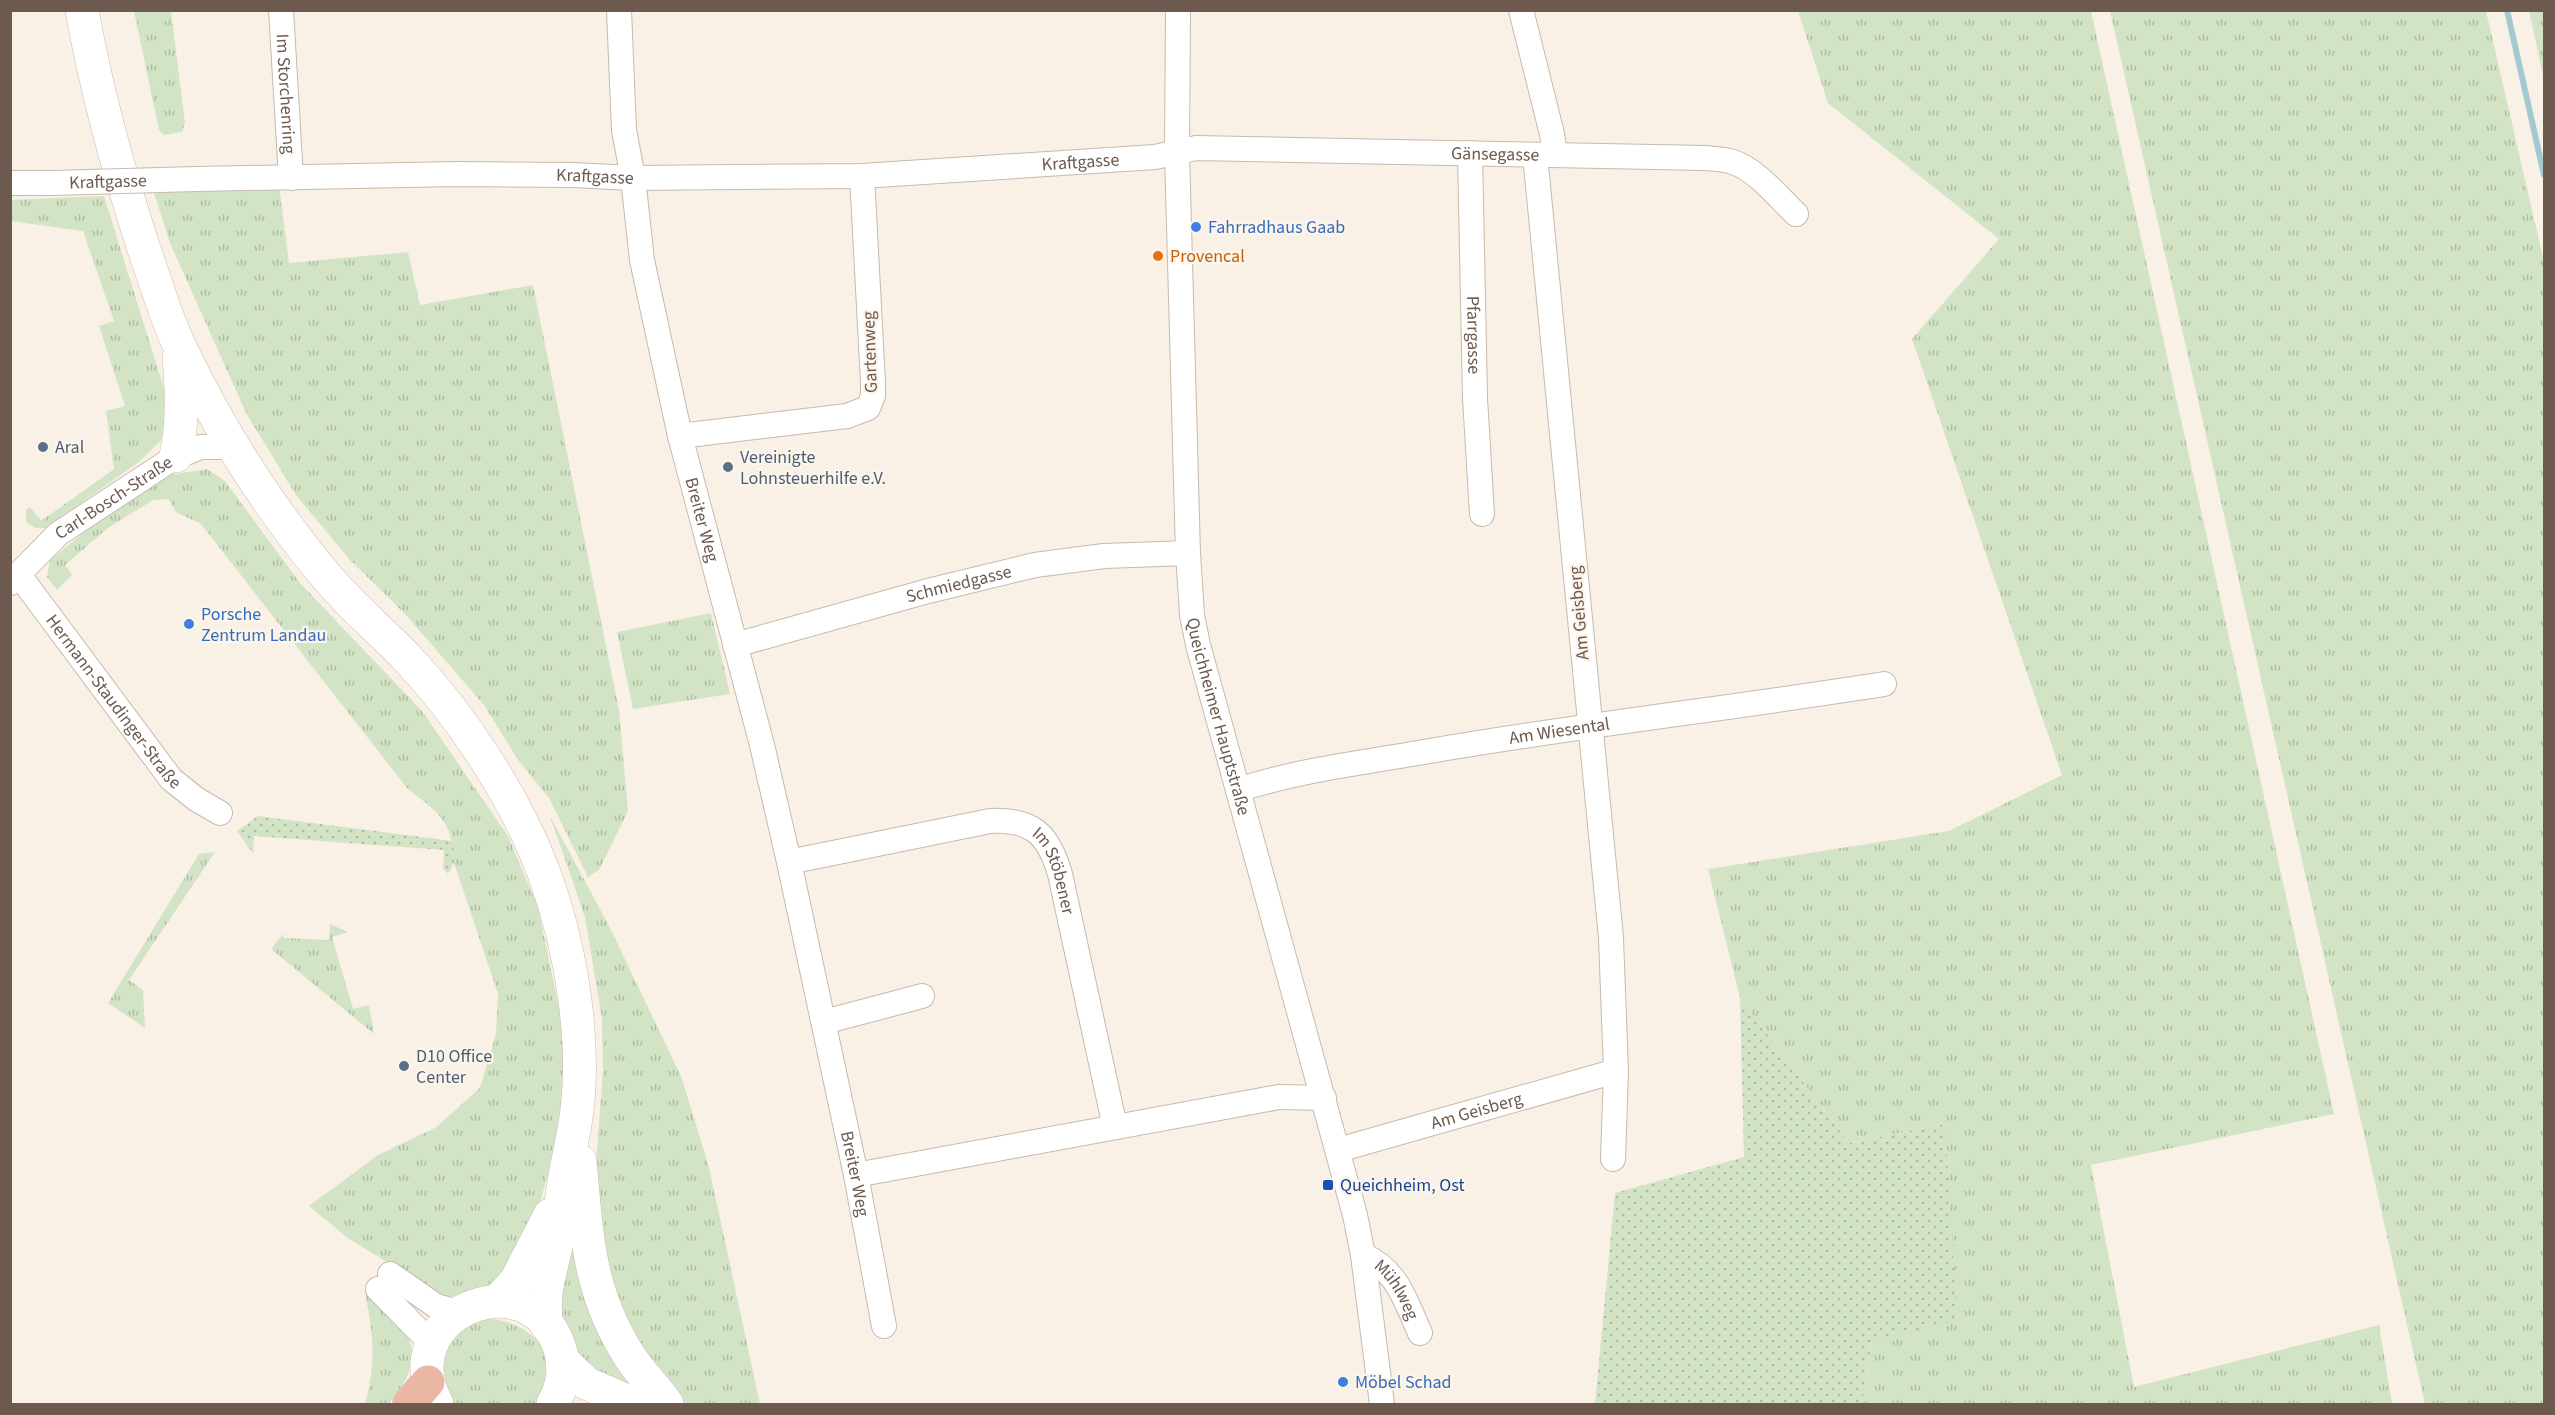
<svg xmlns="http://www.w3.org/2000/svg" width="2555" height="1415" font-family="'Source Sans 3',sans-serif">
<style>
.grass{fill:url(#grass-tufts)}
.garden{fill:url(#garden-dots)}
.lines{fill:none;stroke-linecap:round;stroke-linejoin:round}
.stream{stroke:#a5c9d0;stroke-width:6}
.street-casing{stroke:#c8b9ad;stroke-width:26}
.secondary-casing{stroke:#cdbbae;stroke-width:34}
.highway-casing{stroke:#d4cdca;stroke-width:34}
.street{stroke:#fff;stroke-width:24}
.secondary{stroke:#fff;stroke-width:33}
.highway{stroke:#ebb7a5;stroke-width:33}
.street-bridge-casing{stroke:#c8b9ad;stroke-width:26;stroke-linecap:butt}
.street-bridge{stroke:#fff;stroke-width:24}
.shop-dot{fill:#3f7fe0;stroke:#fcf5eb;stroke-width:2}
.food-dot{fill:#e8710a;stroke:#fcf5eb;stroke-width:2}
.service-dot{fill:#5c6f8a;stroke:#fcf5eb;stroke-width:2}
.transit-dot{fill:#1a4fb4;stroke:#fcf5eb;stroke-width:2}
.labels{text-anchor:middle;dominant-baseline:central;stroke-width:4.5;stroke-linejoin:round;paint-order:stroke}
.street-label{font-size:18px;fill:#6e594e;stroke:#fcf5eb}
.shop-label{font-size:18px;fill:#366cbe;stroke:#fcf5eb;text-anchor:start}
.food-label{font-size:18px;fill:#c56008;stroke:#fcf5eb;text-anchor:start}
.service-label{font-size:18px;fill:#4e5e75;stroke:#fcf5eb;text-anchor:start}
.transit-label{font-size:18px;fill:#164399;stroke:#fcf5eb;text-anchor:start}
</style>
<defs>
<pattern id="grass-tufts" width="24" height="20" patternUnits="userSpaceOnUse" patternTransform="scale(1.5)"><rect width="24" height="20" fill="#d3e4c6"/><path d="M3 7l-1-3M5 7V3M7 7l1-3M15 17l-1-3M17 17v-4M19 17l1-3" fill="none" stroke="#afbca3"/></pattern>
<pattern id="garden-dots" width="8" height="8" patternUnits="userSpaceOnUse" patternTransform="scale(1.5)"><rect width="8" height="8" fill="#d3e4c6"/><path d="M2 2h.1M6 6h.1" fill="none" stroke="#afbca3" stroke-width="1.8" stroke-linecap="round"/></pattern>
</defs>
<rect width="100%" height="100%" fill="#f9f1e6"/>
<path class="grass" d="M134 11H171L185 123 182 132 164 135 159 130Z
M1798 11H2091L2334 1114 2091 1165 2134 1387 2379 1325 2392 1404H1862L1872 1341 1945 1124 1849 1143 1740 998 1708 869 1949 831 2062 775 1912 339 1999 239 1828 103Z
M2110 11H2486L2544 262V1404H2425Z
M2529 11H2544V80Z
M278 178 289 263 408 252 420 305 533 285 619 710 628 811 599 870 588 877 549 798 518 760 484 705 405 614 349 559 296 495 246 413 170 243 154 193 197 179Z
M104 196 166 395V429L162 439 139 462 45 528H35L26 522V510L30 507 41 521 114 469 106 411 125 406 99 326 114 321 83 231 11 221 10 200Z
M207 469 225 481 300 583 422 711 508 836 538 907 562 1023 565 1079 559 1134 539 1206 504 1279C484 1288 464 1298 443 1296L349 1239 309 1206 378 1155 435 1128 480 1088 496 1034 498 994 454 863C452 819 439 814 407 788L201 524 176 512 169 499 153 500 108 528 65 565 72 575 57 590 47 577 50 560 103 517 163 476Z
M711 613 730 694 633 709 617 632Z
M550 816 609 926 681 1076 709 1167 760 1404H687L680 1399 622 1321 602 1258 595 1176 603 1071 602 1019 585 917Z
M215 852 129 980 143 990 145 1028 108 1003 199 854Z
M330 924 348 932 332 937 353 1009 369 1005 374 1034 271 949 283 934 284 938 329 940Z
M570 1229 580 1284 589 1312 641 1394 585 1372 550 1299Z
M365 1294C379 1306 396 1318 406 1333 421 1357 405 1387 388 1404H365C376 1364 374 1335 365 1294Z
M487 1319C517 1319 555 1342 547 1377 545 1387 540 1396 537 1404H449L445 1399 442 1354 465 1327Z"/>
<path class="garden" d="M258 816 453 841 454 863 448 874 443 868 444 850 254 836 253 854 237 831Z
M1740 998 1849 1143 1945 1124 1957 1320 1872 1341 1862 1404H1595L1615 1193 1744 1157Z"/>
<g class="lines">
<path class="stream" d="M2507 10 2544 175"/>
<defs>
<g id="street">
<path id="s1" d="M281 10 291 178"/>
<path id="s2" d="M619 10 624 130 633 178 642 260 680 436 762 745 789 862 856 1175 884 1326"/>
<path id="s3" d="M1178 10 1177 153 1188 553 1192 615 1198 645 1355 1215 1363 1255 1382 1404"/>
<path d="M1521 10 1552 134 1555 155"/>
<path id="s4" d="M1470 153 1475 398 1482 514"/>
<path id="s5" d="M197 179 457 174 573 175 633 178 862 176 1155 157 1196 148 1705 158C1714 159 1724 159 1733 162 1757 170 1778 197 1796 214"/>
<path d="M10 183H51"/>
<path d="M680 436 847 416 868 408 873 396V382L862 176"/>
<path id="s6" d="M19 575 171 779 196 799 220 813"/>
<path id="s7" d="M10 583 58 534 175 457 201 447H233"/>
<path id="s8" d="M735 645 928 591 1035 565 1104 556 1188 553"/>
<path id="s9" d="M1238 790C1299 770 1366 762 1430 751 1581 725 1733 708 1884 684"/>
<path id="s10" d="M789 862 990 821C1032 819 1048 833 1060 874L1115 1127"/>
<path d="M824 1022 922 996"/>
<path id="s11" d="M1338 1150 1616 1071 1611 938 1535 155"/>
<path d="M1613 1159 1616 1071"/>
<path d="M856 1175 1279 1097 1324 1098"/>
<path id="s12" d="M1363 1255C1398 1271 1405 1300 1420 1333"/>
<path d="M390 1274 436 1306 459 1312"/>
<path d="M378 1289 432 1344"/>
</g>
<path id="secondary" d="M82 10C97 95 120 177 147 258 158 288 166 318 180 347 218 428 267 505 325 575 350 605 380 630 407 658 462 716 516 798 544 873 571 946 588 1046 575 1124 571 1148 565 1172 562 1196 560 1211 559 1225 557 1240 552 1272 541 1291 547 1326
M176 456C183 423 182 392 179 358
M580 1161C587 1235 588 1292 630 1357 641 1374 656 1388 667 1404
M497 1301 516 1281 550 1215
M563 1361 586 1383 634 1404
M437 1404C389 1316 527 1256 559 1346 566 1365 563 1387 553 1404"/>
<path id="highway" d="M409 1404 428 1382"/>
</defs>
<use href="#street" class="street-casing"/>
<use href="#secondary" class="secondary-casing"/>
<use href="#highway" class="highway-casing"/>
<use href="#street" class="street"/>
<use href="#secondary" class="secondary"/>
<use href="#highway" class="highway"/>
<defs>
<g id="street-bridge">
<path id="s13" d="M51 183 197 179"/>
</g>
</defs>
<use href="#street-bridge" class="street-bridge-casing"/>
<use href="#street-bridge" class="street-bridge"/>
</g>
<g class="shop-dot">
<circle cx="1196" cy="227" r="6"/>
<circle cx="189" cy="624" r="6"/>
<circle cx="1343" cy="1382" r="6"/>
</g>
<circle class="food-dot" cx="1158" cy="256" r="6"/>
<g class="service-dot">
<circle cx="43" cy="447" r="6"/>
<circle cx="728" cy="467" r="6"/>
<circle cx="404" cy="1066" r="6"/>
</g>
<rect class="transit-dot" x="1322" y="1179" width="12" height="12" rx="3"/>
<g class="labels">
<g class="street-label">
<text stroke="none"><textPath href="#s1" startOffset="84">Im Storchenring</textPath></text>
<text stroke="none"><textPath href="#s5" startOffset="1300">Gänsegasse</textPath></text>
<text stroke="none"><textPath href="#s5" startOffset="884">Kraftgasse</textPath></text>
<text stroke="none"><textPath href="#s5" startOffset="398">Kraftgasse</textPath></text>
<text stroke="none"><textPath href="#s13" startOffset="57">Kraftgasse</textPath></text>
<text stroke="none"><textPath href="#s4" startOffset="182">Pfarrgasse</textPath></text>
<text transform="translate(870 352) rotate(-92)">Gartenweg</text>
<text stroke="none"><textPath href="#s7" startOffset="135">Carl-Bosch-Straße</textPath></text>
<text stroke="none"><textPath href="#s2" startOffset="518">Breiter Weg</textPath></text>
<text stroke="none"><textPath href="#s8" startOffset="232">Schmiedgasse</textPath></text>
<text transform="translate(1579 613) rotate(-95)">Am Geisberg</text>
<text stroke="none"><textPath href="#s6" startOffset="158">Hermann-Staudinger-Straße</textPath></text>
<text stroke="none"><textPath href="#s3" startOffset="710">Queichheimer Hauptstraße</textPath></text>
<text stroke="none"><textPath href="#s9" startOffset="327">Am Wiesental</textPath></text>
<text stroke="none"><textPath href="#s10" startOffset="298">Im Stöbener</textPath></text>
<text stroke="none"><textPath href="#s11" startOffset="144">Am Geisberg</textPath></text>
<text stroke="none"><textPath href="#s2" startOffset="1190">Breiter Weg</textPath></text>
<text stroke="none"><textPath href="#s12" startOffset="50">Mühlweg</textPath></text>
</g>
<g class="shop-label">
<text x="1208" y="227">Fahrradhaus Gaab</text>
<text x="201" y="614">Porsche<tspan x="201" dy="21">Zentrum Landau</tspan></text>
<text x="1355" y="1382">Möbel Schad</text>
</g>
<g class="food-label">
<text x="1170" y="256">Provencal</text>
</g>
<g class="service-label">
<text x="55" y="447">Aral</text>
<text x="740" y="457">Vereinigte<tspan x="740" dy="21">Lohnsteuerhilfe e.V.</tspan></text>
<text x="416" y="1056">D10 Office<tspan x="416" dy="21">Center</tspan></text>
</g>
<g class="transit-label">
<text x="1340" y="1185">Queichheim, Ost</text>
</g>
</g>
<rect width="2555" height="1415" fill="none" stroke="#6e594e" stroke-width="24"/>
</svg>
